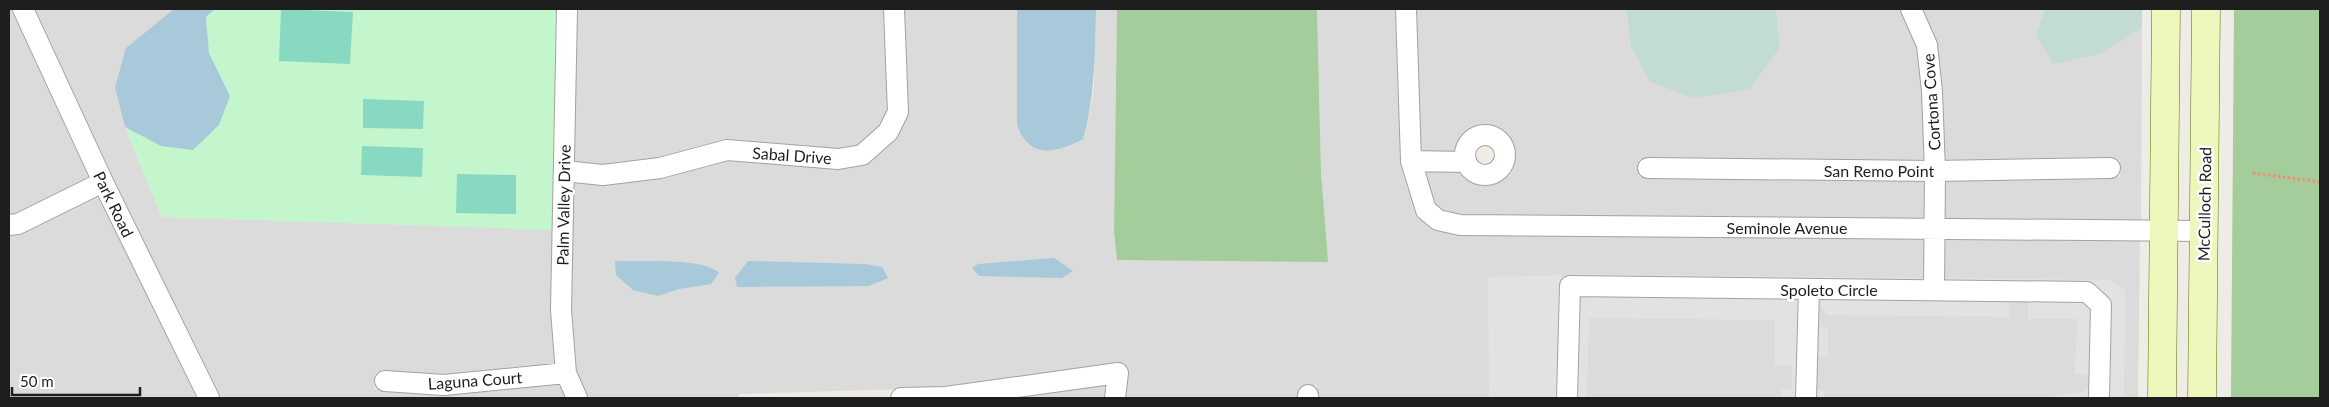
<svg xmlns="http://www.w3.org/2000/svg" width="2329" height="407" font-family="Lato,sans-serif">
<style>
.residential{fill:#dcdbdb}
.forest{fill:#a5cc9b}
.wetland{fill:#c2dcd3}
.park{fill:#c4f6cd}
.pitch{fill:#87d9c2}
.parking{fill:#e2e2e2}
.water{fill:#a7c9da}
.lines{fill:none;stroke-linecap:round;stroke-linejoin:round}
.street-casing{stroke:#a2a2a2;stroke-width:22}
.secondary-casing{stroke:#5a6f0b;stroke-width:29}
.path{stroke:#f28c72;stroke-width:3;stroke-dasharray:2.5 2.5;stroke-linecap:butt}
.street{stroke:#fff;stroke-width:20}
.secondary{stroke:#edf6bb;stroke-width:28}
.labels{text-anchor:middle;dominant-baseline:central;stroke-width:5;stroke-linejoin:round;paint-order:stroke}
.street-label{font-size:16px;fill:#1e1e1e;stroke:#fff}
</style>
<rect width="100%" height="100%" fill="#eeece5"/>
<path class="residential" d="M9 9H12L91 179 15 215 9 216Z
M33 9H174L163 19 125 127 162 217 552 229 553 178 551 310 555 365 444 377 376 372 374 389 446 394 559 382 566 398H220L116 186Z
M577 9H884L888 110 880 127 857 147 837 150 658 159 603 166 574 163Z
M904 9H1017V124L1089 116 1094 85 1096 9H1117L1114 231 1327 262 1321 172 1317 9H1395L1400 155 1408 191 1417 213 1450 232 1451 234 1467 236 1468 234 1925 236V280L1570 278 1557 398H1318L1317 385 1298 387 1299 398H1125L1128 375 1116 365 944 388 739 394V398H588L575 371 571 310 573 181 728 158 793 165 895 137 908 112Z
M1416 9H1626L1631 46 1780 47 1776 9H1901L1917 47 1922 91 1924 162 1639 159 1638 176 1925 179V219L1462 217 1443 212 1435 205 1424 170H1460L1475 182 1494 183 1510 172 1514 164 1516 153 1511 139 1504 132 1486 126 1476 127 1465 133 1459 140 1455 153H1421Z
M1922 9H2045L2036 35 2100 54 2142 28 2141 221 1945 219V179L2120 177V160L1944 162 1942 91 1937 44Z
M99 195 198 397 9 398V234Z
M1945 236 2140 239 2138 398H2109L2110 306 1945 280Z
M1580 295 1798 298 1796 398H1577Z
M1818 298 2082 300 2091 309 2089 398H1816Z
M1107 384 1105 398H1008L1041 394Z"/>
<path class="forest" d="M1117 9H1317L1321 172 1328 262 1117 260 1114 231Z
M2234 9H2320V398H2231Z"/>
<path class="wetland" d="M1626 9H1776L1780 47 1750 89 1693 98 1649 81 1631 46Z
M2045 9H2142V28L2100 54 2053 64 2036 35Z"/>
<path class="park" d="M215 9H556L552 230 162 217 125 127 161 146 230 96 209 53 206 17Z"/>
<path class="pitch" d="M281 9 353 12 350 64 279 61Z
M363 99 424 101 423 129 363 128Z
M362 146 423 148 422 177 361 175Z
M457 174 516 175V214L456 213Z"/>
<path class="parking" d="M1590 274 2111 280 2125 290 2124 398H2053L2055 396 2086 391 2093 375 2075 374 2077 319H2028V301H2010L2009 317 1827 315 1817 300 1816 327H1828V357H1811V391H1824V398H1781V389H1792V365H1775V320L1589 318 1587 398H1489L1488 277Z"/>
<path class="water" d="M174 9H215L206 17 209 53 230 96 219 125 193 150 161 146 125 127 115 87 126 48Z
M1017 9H1096C1095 53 1095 97 1083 139 1055 154 1028 159 1017 124Z
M1054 258 1073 271 1062 278 979 276 972 268 978 264Z
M615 261C640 262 703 257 719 273L711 284 679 289 658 296 633 290 616 275Z
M748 261 864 264 882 267 888 278 869 286 737 287 735 278Z"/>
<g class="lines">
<defs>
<path id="street" d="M23 9 103 182 209 398
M567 9 561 310 566 373 577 398
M1406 9 1411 161 1466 162
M1911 9 1927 45 1932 91 1935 171 1934 289
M1465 155a20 20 0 1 1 40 0a20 20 0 1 1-40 0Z
M1411 161 1426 210 1438 220 1460 225 2204 231
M1648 168 1935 171 2110 168
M564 171 603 175 660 168 727 150 838 159 862 155 888 132 898 112 894 9
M9 225 18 224 103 182
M385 381 444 385 566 373
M1308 395V398
M901 398 946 397 1118 373 1115 398
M1567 398 1570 286 2087 292 2101 305 2099 398
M1806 398 1809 289"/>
<path id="secondary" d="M2162 398 2166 9
M2202 398 2206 9"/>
</defs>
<use href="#street" class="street-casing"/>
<use href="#secondary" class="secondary-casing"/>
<path class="path" d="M2253 173 2320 182"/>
<use href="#street" class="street"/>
<use href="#secondary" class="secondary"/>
</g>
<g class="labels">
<g class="street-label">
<text transform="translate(1931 102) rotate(-94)">Cortona Cove</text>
<text transform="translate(792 155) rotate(4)">Sabal Drive</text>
<text x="1879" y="170">San Remo Point</text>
<text transform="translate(114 204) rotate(64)">Park Road</text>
<text transform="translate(2204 204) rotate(-89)">McCulloch Road</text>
<text transform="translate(563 205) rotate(-89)">Palm Valley Drive</text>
<text x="1787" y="227">Seminole Avenue</text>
<text x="1829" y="289">Spoleto Circle</text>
<text transform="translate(475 380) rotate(-4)">Laguna Court</text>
</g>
</g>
<rect width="2329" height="407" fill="none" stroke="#1e1e1e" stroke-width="20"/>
<path d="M12 387v8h128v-8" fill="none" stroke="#1e1e1e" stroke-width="2.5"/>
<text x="20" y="387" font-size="15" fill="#1e1e1e" stroke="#ffffff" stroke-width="4" paint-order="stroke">50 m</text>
</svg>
